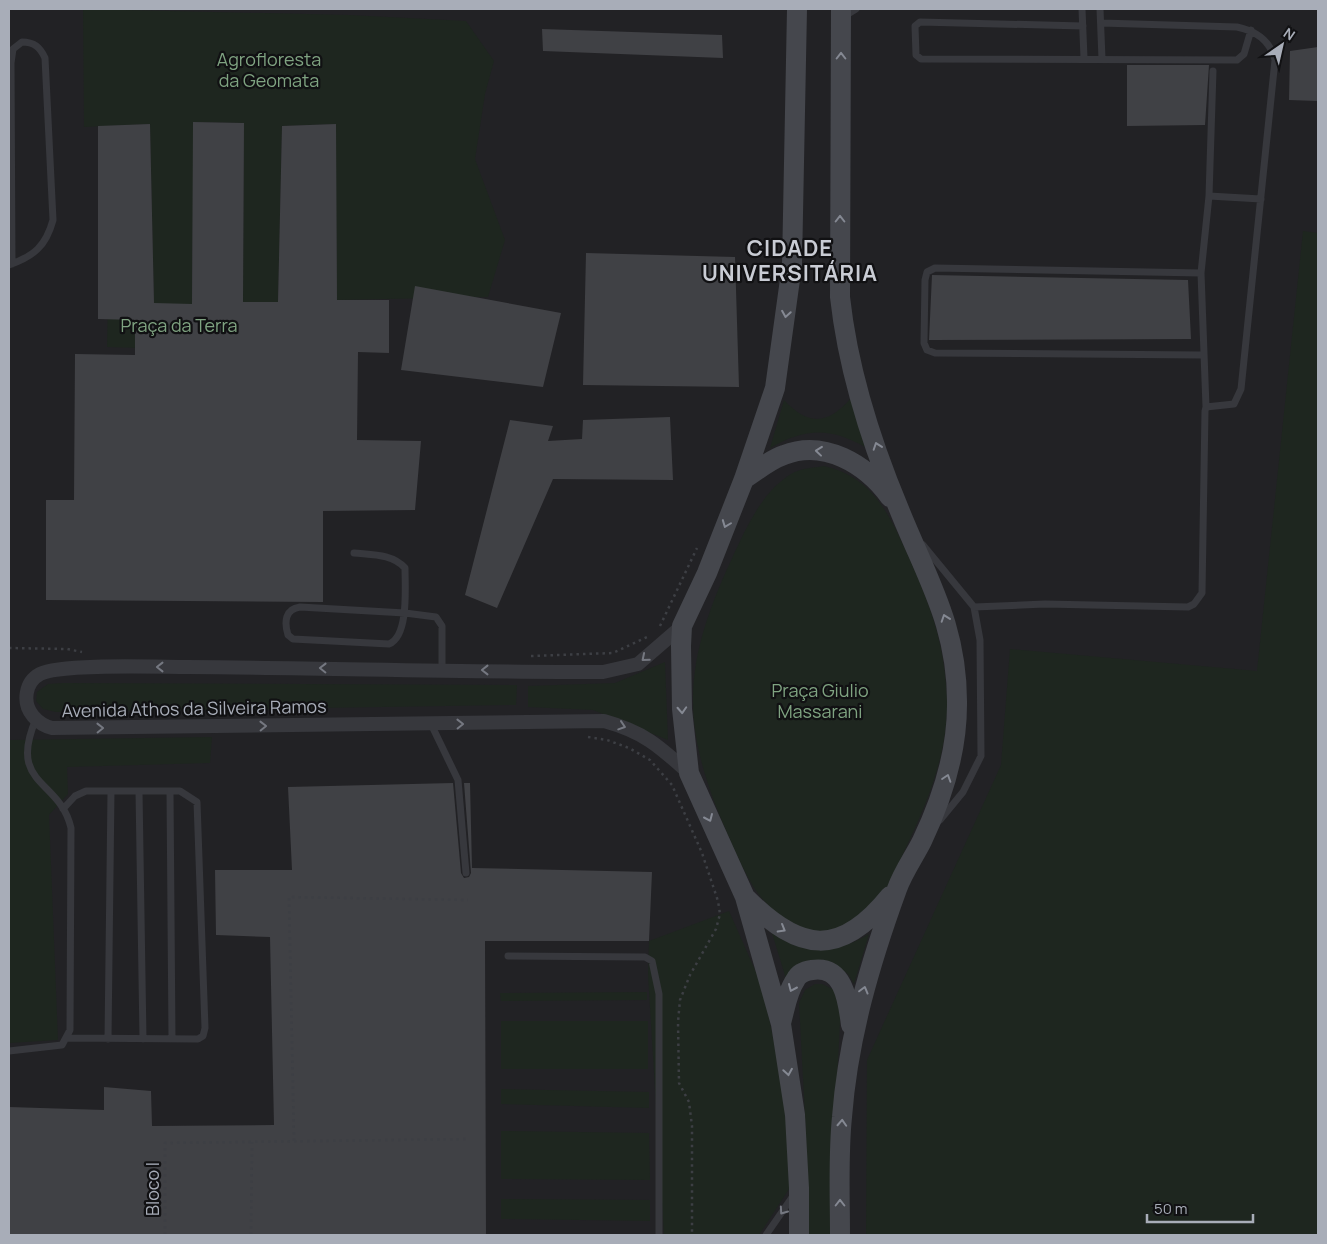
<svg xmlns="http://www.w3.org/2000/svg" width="1327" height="1244" font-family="Manrope,sans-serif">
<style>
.built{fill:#222225}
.green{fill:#1e261f}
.building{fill:#404145}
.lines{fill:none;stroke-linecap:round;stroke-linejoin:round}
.path{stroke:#3d3f44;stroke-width:2.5;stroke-dasharray:2.5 4;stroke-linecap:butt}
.lane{stroke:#37383d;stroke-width:7}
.street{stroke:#37383d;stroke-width:14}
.secondary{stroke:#45474d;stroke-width:20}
.oneway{stroke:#858993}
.oneway2{stroke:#757881}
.labels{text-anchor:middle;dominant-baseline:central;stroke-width:4.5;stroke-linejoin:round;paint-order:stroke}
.park-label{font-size:18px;fill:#7fa381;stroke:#111113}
.street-label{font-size:18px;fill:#a8adb8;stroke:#111113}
.district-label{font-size:22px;font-weight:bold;letter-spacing:1px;fill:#c9ccd4;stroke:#111113}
</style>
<rect width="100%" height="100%" fill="#161618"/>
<path class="built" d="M9 9H1318V1235H9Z"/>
<path class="green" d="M83 9 349 15 466 21 494 61 485 94 475 159 505 240 488 297 337 300 335 124 282 126 278 302H243L244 123 194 122 192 302 305 305 304 353 107 347 108 299 154 301 150 124 84 127Z
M1303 231 1318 233V1235H866L867 1060 1001 765 1010 649 1257 671Z
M851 398 865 447C830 427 805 428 770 448L784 400C808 426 828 425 851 398Z
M824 466C872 477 888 512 907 553 930 604 945 643 947 700 948 755 927 803 904 852 896 868 889 888 877 901 871 907 865 911 859 916 854 920 847 928 842 931 837 932 807 933 802 932 797 930 792 925 788 922 762 904 750 884 737 855 717 811 699 769 694 721 688 662 709 608 733 556 747 526 762 492 791 474 801 468 813 468 824 466Z
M665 662 668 740 593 710 528 707V686L615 683Z
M63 683 517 685 516 705 56 712 43 709 36 701 37 692 48 684Z
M212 737 210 763 67 767 68 794 49 815 58 1040 9 1043V740Z
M729 911 763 988 785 1097 791 1186 759 1235H664L648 975 649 941Z
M772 933C802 955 837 954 869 934L854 984 848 974 831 962 787 982Z
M815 984H822L835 990 841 1004 834 1136 832 1235H807L806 1135 799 1003 805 990Z
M647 992V1000L501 1001 500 993Z
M501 1021H648V1069H501Z
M501 1089 649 1092V1108L501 1104Z
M501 1131 649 1133 650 1180 501 1179Z
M501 1199 650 1200V1221L501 1219Z"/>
<path class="building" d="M542 29 722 35 723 58 543 51Z
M1318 47V101L1289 100 1290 51Z
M1127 65H1209L1205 125 1127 126Z
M193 122 244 123 243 302H278L282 126 336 124 337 300H389V353L358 352 357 440 421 441 415 510 323 511V602L46 600V500H74L75 354 135 355V320L98 319V126L150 124 154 303 192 304Z
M586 253 735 257 739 387 583 385Z
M932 275 1188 280 1191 339 929 340Z
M415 286 561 313 543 387 401 370Z
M670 417 673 480 553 479 497 608 465 595 510 420 553 426 548 441 582 439 583 420Z
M453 783 461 873 464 878 469 877 471 873 464 783H470L472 868 652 872 649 941H485L486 1235H9V1107L104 1110V1087L151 1091 152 1126 274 1125 270 937 216 935 215 870H292L288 787Z"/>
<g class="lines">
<path class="path" d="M660 626 697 548
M9 648 67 649 82 652
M531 656 613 653 649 636
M588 737 607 740 629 748 650 760 672 785 702 853 718 901 720 914 716 929 690 975 680 1000 678 1022 679 1083 689 1102 692 1126V1235
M294 1141 289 897 468 900
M165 1235V1143L469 1139
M251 1235 252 1142"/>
<path class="lane" d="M1082 9 1084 58
M1100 9 1102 59
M843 17 856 9
M1083 26 920 22 915 26 916 55 921 59 1237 60 1244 54 1251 30
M1209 196 1261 199
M9 265C34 256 46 246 53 220L45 58C40 47 34 42 22 42L13 49 11 63 12 264
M1201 273 935 268 927 272 925 280 924 343 927 350 935 353 1202 355
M1206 407 1201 273 1209 196 1213 71
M923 545 974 607 980 640 981 756 963 792 940 820
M354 553C373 555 392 554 405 568 405 587 409 636 389 644L293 639 288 635C284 622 285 609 300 607L405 613 436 617 442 626V669
M974 607 1045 604 1188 607 1194 604 1202 593 1205 411 1206 407 1234 404 1241 389 1275 60C1270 40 1256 31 1237 27L1101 23
M431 724 458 780 466 873
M139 791 143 1039
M170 791 172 1039
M63 809 75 796 86 791H180L197 802 205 1028 203 1036 198 1039 67 1038
M508 956 645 957 652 961 659 994V1235
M108 1039 111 791
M9 1051 62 1045 70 1030 71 828C60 779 7 786 36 719
M766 1235 793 1196"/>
<path class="street" d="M682 626 638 664 603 672C464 672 326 668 187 667 159 667 61 663 40 674 25 682 22 703 33 716 38 722 44 726 52 728L604 721C644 732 659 746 689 773"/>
<path class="secondary" d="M797 9 792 265 775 388 744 479 707 573 682 626 681 646 682 709 689 773 745 897 781 1024 795 1115 799 1188V1235
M744 479C757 471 769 460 784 455 824 439 866 464 890 497
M747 899C800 952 840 958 890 896
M781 1023C785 1009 787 992 796 979 799 973 805 971 812 970 845 965 848 1003 851 1025
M840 1235C840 1196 838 1156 842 1117 848 1038 870 963 897 889 903 872 914 857 922 841 943 797 957 753 957 705 958 626 927 579 899 509 871 442 848 370 840 297L841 9"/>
</g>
<defs><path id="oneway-chevron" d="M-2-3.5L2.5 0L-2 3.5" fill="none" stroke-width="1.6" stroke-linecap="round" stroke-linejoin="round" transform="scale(1.25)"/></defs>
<g class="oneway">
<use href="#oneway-chevron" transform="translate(841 56) rotate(-90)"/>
<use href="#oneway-chevron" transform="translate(840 219) rotate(-90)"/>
<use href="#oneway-chevron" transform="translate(786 314) rotate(99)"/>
<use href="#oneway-chevron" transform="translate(877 446) rotate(-109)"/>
<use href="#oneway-chevron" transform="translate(819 451) rotate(-174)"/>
<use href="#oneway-chevron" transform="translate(726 524) rotate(111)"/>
<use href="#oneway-chevron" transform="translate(945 618) rotate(-109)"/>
<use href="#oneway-chevron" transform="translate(682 710) rotate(87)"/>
<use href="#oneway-chevron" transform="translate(947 778) rotate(-72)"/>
<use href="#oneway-chevron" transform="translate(709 818) rotate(66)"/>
<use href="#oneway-chevron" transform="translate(782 929) rotate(30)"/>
<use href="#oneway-chevron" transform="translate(792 988) rotate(114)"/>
<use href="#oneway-chevron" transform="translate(864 990) rotate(-75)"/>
<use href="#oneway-chevron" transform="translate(788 1072) rotate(81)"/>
<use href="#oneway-chevron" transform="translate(842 1123) rotate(-87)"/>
<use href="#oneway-chevron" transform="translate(840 1203) rotate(-90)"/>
</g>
<g class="oneway2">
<use href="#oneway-chevron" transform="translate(645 658) rotate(140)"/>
<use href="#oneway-chevron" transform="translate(160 667) rotate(-180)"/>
<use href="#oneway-chevron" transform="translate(323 668) rotate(-179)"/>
<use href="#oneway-chevron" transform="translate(485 670) rotate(-180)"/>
<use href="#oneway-chevron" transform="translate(460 724) rotate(-1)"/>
<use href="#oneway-chevron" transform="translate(263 726) rotate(-1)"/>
<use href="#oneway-chevron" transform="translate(622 726) rotate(18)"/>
<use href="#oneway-chevron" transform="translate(100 728) rotate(-1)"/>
<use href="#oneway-chevron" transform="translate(783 1211) rotate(125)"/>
</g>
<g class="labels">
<g class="park-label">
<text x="269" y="59">Agrofloresta<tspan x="269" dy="21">da Geomata</tspan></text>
<text x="179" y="325">Praça da Terra</text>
<text x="820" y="690">Praça Giulio<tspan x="820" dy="21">Massarani</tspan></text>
</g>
<g class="street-label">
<text transform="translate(194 708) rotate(-1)">Avenida Athos da Silveira Ramos</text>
<text transform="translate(152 1189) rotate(-90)">Bloco I</text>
</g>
<g class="district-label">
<text x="790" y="248">CIDADE<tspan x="790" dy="25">UNIVERSITÁRIA</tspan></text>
</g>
</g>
<rect width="1327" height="1244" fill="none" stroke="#a8adb8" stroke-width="20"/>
<g transform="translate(1282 45) rotate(34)" stroke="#111113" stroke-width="4" paint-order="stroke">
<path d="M0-4L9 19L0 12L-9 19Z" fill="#a8adb8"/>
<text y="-8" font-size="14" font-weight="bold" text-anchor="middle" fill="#a8adb8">N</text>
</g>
<path d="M1147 1214v8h106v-8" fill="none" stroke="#a8adb8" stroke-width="2.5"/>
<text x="1154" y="1214" font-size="15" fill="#a8adb8" stroke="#111113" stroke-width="4" paint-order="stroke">50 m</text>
</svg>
